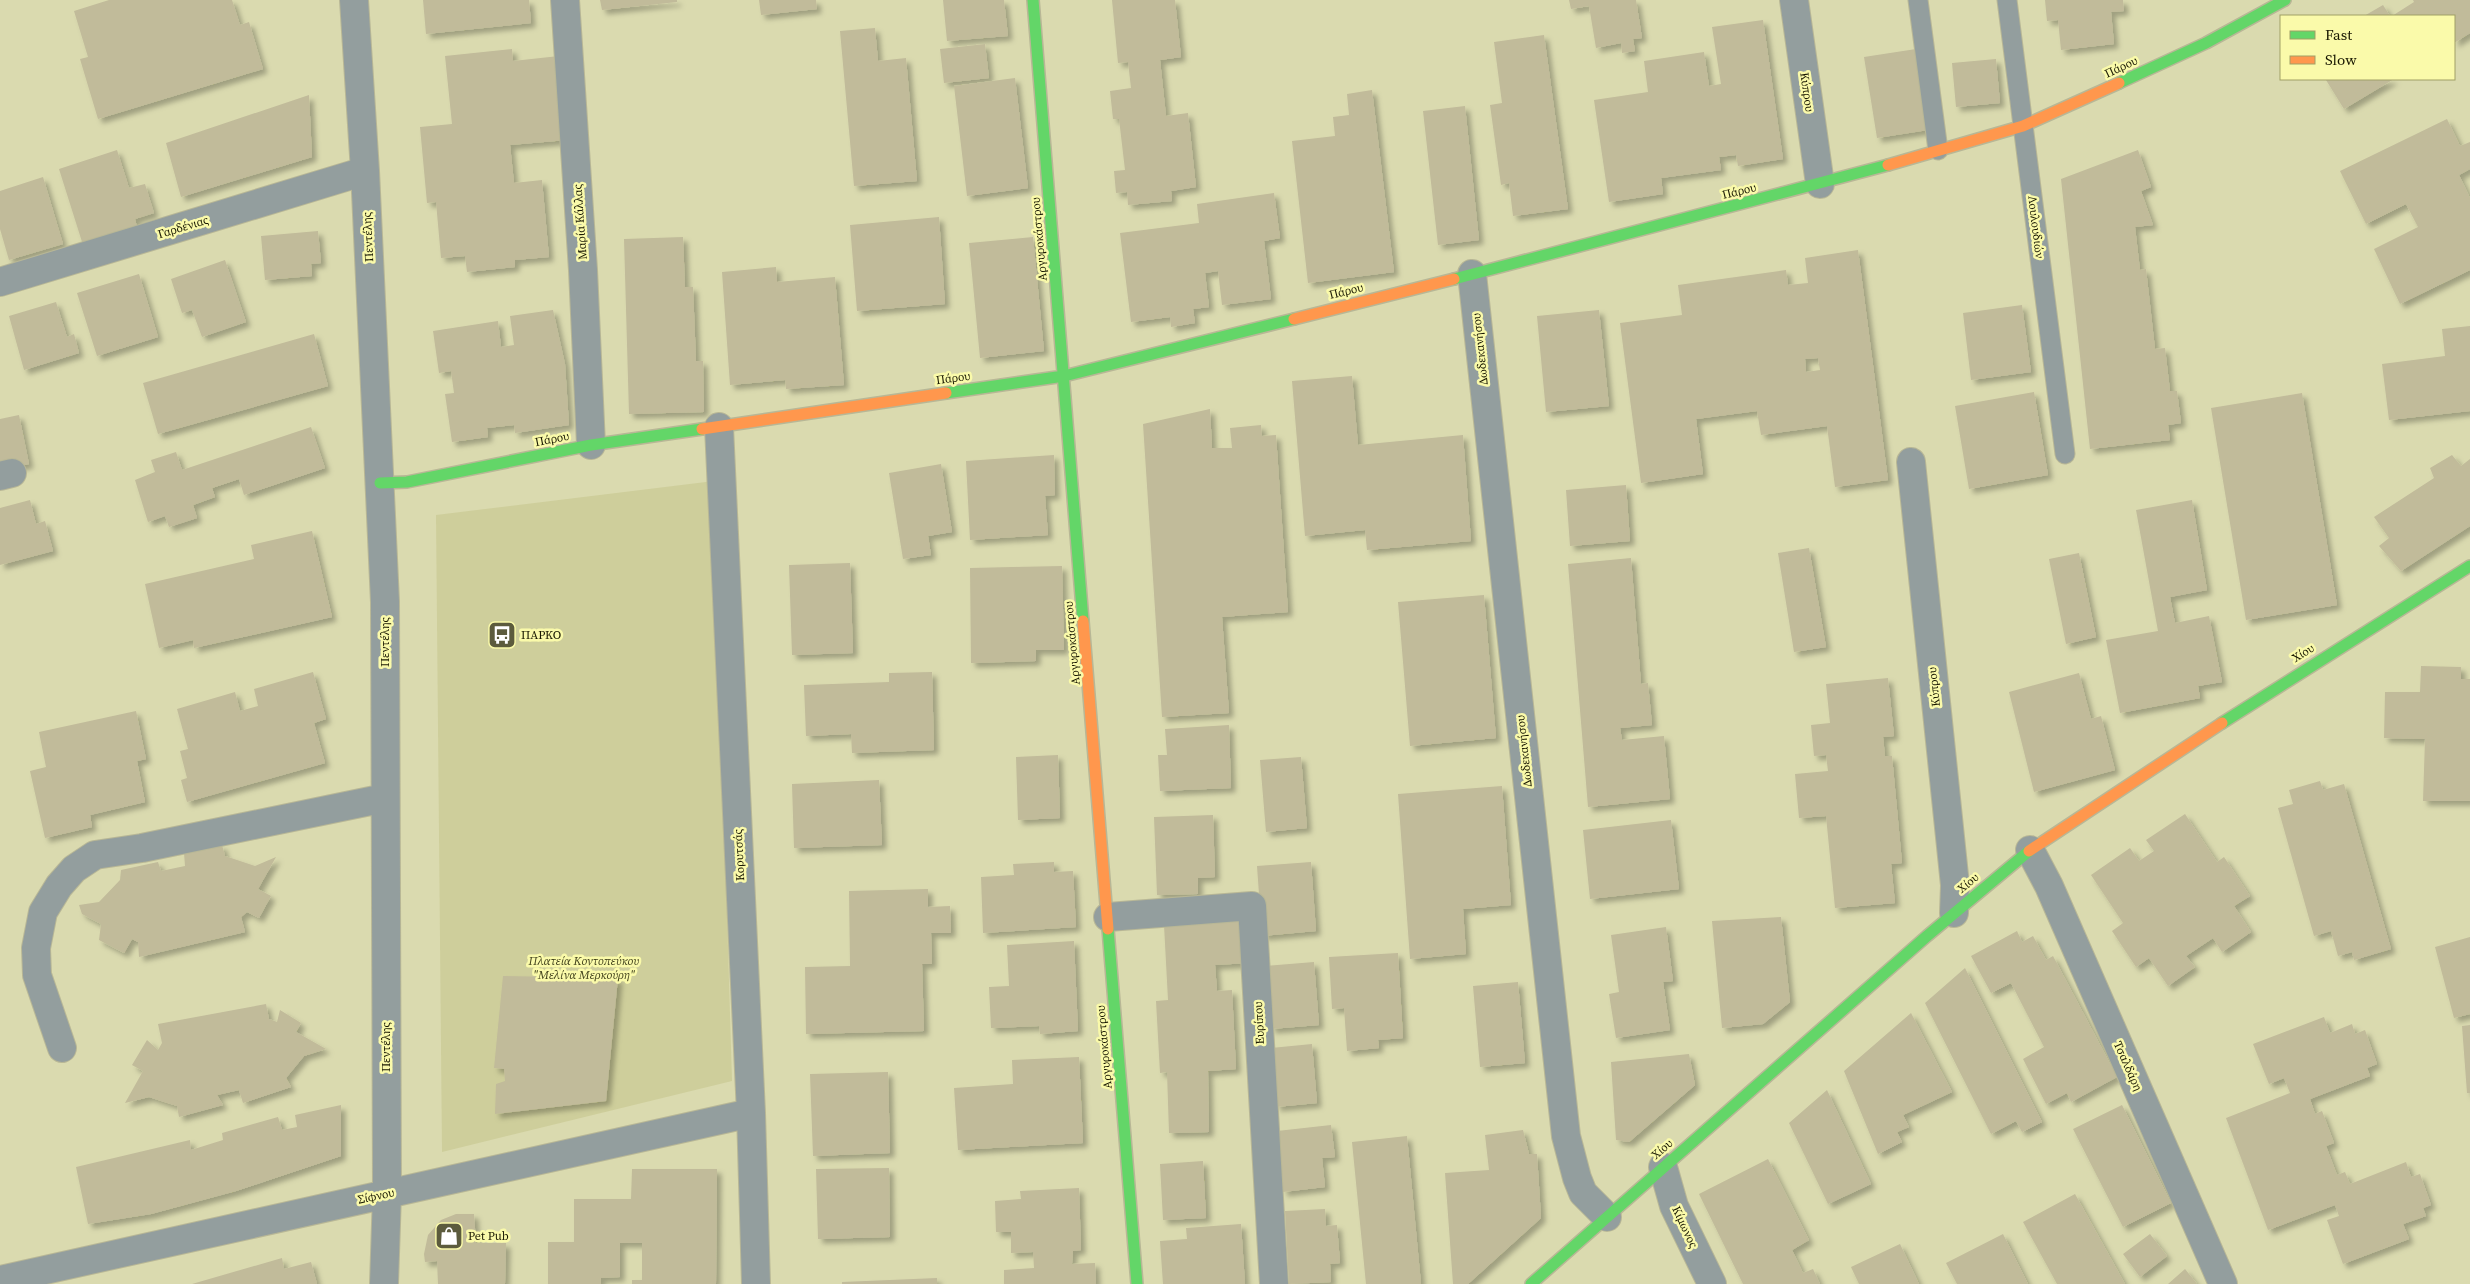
<svg xmlns="http://www.w3.org/2000/svg" width="2470" height="1284" font-family="'Source Serif 4',serif">
<style>
.green{fill:#cece9b}
.building{fill:#c1bb9a;fill-rule:evenodd;filter:url(#shadow)}
.lines{fill:none;stroke-linecap:round;stroke-linejoin:round}
.lane-casing{stroke:#b8b796;stroke-width:21}
.street-casing{stroke:#b8b796;stroke-width:30}
.fast-casing{stroke:#b8b796;stroke-width:14}
.slow-casing{stroke:#b8b796;stroke-width:14}
.lane{stroke:#939e9e;stroke-width:19}
.street{stroke:#939e9e;stroke-width:28}
.fast{stroke:#63d668;stroke-width:11}
.slow{stroke:#ff974d;stroke-width:11}
.labels{text-anchor:middle;dominant-baseline:central;stroke-width:5;stroke-linejoin:round;paint-order:stroke}
.street-label{font-size:12px;fill:#181700;stroke:#fafaaa}
.poi-label{font-size:12px;fill:#181700;stroke:#fafaaa;text-anchor:start}
.park-label{font-size:12px;font-style:italic;fill:#43431d;stroke:#fafaaa}
</style>
<defs>
<filter id="shadow"><feDropShadow dx="4.5" dy="4.5" stdDeviation="2.5" flood-color="#0004"/></filter>
</defs>
<rect width="100%" height="100%" fill="#dadaaf"/>
<path class="green" d="M714 481 732 1081 442 1152 436 515Z"/>
<path class="building" d="M109 0H232L240 25 249 22 263 69 98 119 80 59 88 57 74 11Z
M423 0H529L531 23 426 34Z
M600 0H677V2L602 10Z
M759 0H816L817 9 761 15Z
M943 0H1004L1008 36 947 41Z
M1112 0H1175L1181 57 1160 60 1166 116 1188 113 1196 187 1171 191 1172 201 1128 205 1127 192 1116 193 1114 171 1125 170 1119 119H1113L1110 91 1131 88 1128 62 1118 63Z
M1569 0H1636L1642 38 1633 39 1635 51 1622 53 1621 43 1596 48 1589 6 1571 9Z
M2045 0H2123L2124 11 2111 12 2114 44 2061 50 2058 20 2047 21Z
M2413 0H2470V33L2454 43V16H2392L2414 2Z
M2383 5 2390 16H2364Z
M1763 20 1783 159 1738 166 1736 155 1719 157 1721 170 1661 178 1663 194 1609 202 1594 100 1648 92 1644 61 1704 52 1709 86 1721 84 1712 27Z
M875 28 878 61 906 58 917 181 854 186 840 31Z
M1544 35 1568 209 1513 216 1509 183 1501 185 1490 105 1502 103 1494 42Z
M985 44 989 78 944 83 940 49Z
M512 49 513 61 559 56 567 140 510 145 514 183 542 180 549 257 515 260V267L467 272 465 256 441 258 436 202 427 203 420 127 452 124 445 56Z
M1916 49 1928 130 1877 138 1864 57Z
M1996 59 2000 103 1956 107 1952 63Z
M1015 78 1028 188 967 196 954 86Z
M2328 79H2394L2344 109 2326 80Z
M1372 90 1394 272 1308 283 1292 141 1335 136 1333 117 1349 115 1347 94Z
M309 95 312 157 181 197 166 143Z
M1465 106 1479 240 1438 245 1423 111Z
M2447 119 2460 146 2470 142V169L2459 175 2470 198V270L2400 304 2374 249 2418 227 2406 204 2366 224 2340 171Z
M117 150 129 188 145 184 154 213 135 219 137 227 83 245 59 169Z
M2138 150 2151 187 2141 191 2153 225 2135 227 2140 270 2146 269 2155 349 2165 348 2170 391H2177L2181 423 2168 425 2170 440 2090 449 2061 179Z
M43 177 63 244 9 260 0 229V191Z
M1274 193 1280 238 1264 241 1271 299 1222 305 1218 271 1205 273 1209 307 1193 309 1195 323 1171 327 1170 317 1131 322 1120 233 1199 223 1197 204Z
M939 217 945 304 857 311 850 225Z
M318 231 321 263 311 264 312 276 265 280 261 236Z
M683 237 685 287H693L696 361H703L704 412 629 414 624 239Z
M1033 237 1044 351 980 358 969 243Z
M1858 250 1888 480 1835 487 1827 426 1761 435 1757 411 1696 419 1703 474 1641 483 1620 323 1682 315 1678 285 1786 270 1788 285 1808 283 1805 258ZM1818 358 1820 370 1806 372 1805 359Z
M225 260 246 322 202 337 192 310 182 313 171 279Z
M776 267 777 282 835 277 844 385 786 389 785 380 730 385 722 272Z
M139 274 158 337 97 356 77 293Z
M56 302 67 337 74 334 79 353 24 370 9 316Z
M2022 305 2031 372 1971 380 1963 313Z
M553 310 565 364 569 425 515 433 514 425 487 428 488 437 452 442 445 394 454 393 451 371 439 373 433 331 498 321 501 347 514 345 510 316Z
M1599 310 1609 406 1546 412 1537 316Z
M2470 326V411L2389 420 2382 364 2445 356 2442 329Z
M314 334 328 386 158 434 143 383Z
M1352 376 1358 445 1463 435 1471 541 1367 550 1365 530 1305 536 1292 381Z
M2034 392 2048 475 1969 489 1955 406Z
M2302 393 2337 605 2246 620 2211 408Z
M1210 409 1212 448H1232L1230 428 1261 425 1262 436 1276 435 1288 612 1222 617 1229 713 1162 717 1143 424Z
M19 415 29 464 0 470V419Z
M311 427 325 468 244 495 239 479 212 488 215 497 193 505 197 518 169 527 165 516 148 522 135 480 155 472 151 460 176 452 182 470Z
M1054 455 1055 495 1045 496 1048 535 970 540 966 461Z
M2452 455 2461 466 2470 459V526L2401 571 2379 546 2389 538 2374 517 2434 478 2430 468Z
M941 464 952 532 928 536 931 555 903 559 889 473Z
M1626 485 1630 541 1570 546 1566 490Z
M30 500 36 524 45 521 53 551 0 565V508Z
M2192 500 2207 590 2170 597 2175 623 2209 616 2222 682 2198 686 2200 698 2120 713 2106 640 2158 631 2136 510Z
M312 531 332 617 194 648 193 640 159 648 145 584 254 559 251 545Z
M1809 548 1826 647 1794 652 1778 553Z
M2079 553 2096 637 2066 644 2049 559Z
M1631 558 1641 684 1648 683 1652 725 1620 728 1622 740 1664 736 1670 799 1588 807 1568 564Z
M850 563 853 653 792 655 789 565Z
M1062 566 1064 650H1036V661L971 663 970 568Z
M1484 595 1496 738 1410 746 1398 602Z
M2421 666 2461 667V679H2470V801H2423L2425 739 2384 738 2385 692H2420Z
M313 672 326 719 314 723 325 763 187 802 181 780 187 778 180 751 188 749 177 709 235 692 240 711 258 706 254 689Z
M932 672 934 750 852 753 851 734 806 736 804 685 889 682V673Z
M2079 673 2091 719 2101 716 2115 770 2034 792 2009 692Z
M1888 678 1894 736 1883 737 1885 756H1892L1902 863 1891 864 1895 903 1835 908 1826 816 1799 818 1795 774 1828 771 1826 755 1814 756 1811 725 1830 723 1826 684Z
M136 711 146 759 137 761 145 802 90 815 92 827 45 838 30 771 46 767 39 732Z
M1229 725 1231 788 1160 791 1158 755H1167L1165 729Z
M1058 755 1060 818 1018 820 1016 757Z
M1301 757 1307 828 1266 832 1260 760Z
M879 780 882 845 794 848 792 784Z
M2320 781 2323 790 2344 784 2391 949 2354 960 2352 952 2338 956 2331 931 2314 936 2278 808 2293 804 2289 790Z
M1502 786 1511 905 1463 909 1466 954 1410 959 1398 794Z
M2185 814 2217 862 2224 857 2250 896 2234 906 2251 932 2222 952 2213 938 2186 956 2195 967 2168 986 2149 958 2136 967 2112 931 2123 923 2091 875 2130 848 2139 861 2154 851 2146 840Z
M1213 815 1215 877 1198 878V894L1157 895 1154 817Z
M1671 820 1679 889 1590 899 1583 830Z
M222 845 225 856 255 866 276 857 258 889 271 896 259 918 247 912 241 917 245 932 139 957 138 942 132 939 124 953 99 940 101 924 82 914 79 905 99 902 120 880 121 870 158 862 161 871 185 866 184 853Z
M1054 862V872L1073 871 1076 927 983 933 981 877 1014 875 1013 864Z
M1311 862 1316 931 1262 936 1257 866Z
M928 889V907L950 906 951 933H931L932 964H922L924 1031 806 1034 805 967 850 966 849 891Z
M1781 917 1790 1002 1763 1024 1722 1028 1712 921Z
M1247 920 1249 963 1215 965 1217 991 1232 990 1236 1069 1208 1071 1209 1132 1169 1133 1167 1072 1160 1073 1156 1001 1168 1000 1164 925Z
M1666 927 1673 981 1663 982 1670 1030 1616 1038 1609 994 1619 992 1611 935Z
M2017 931 2022 942 2033 936 2046 960 2053 956 2117 1077 2071 1102 2067 1093 2046 1104 2023 1059 2044 1047 2011 983 1991 993 1971 956Z
M2470 937V1014L2454 1018 2435 947Z
M1074 941 1078 1031 1040 1034 1039 1026 991 1028 989 987 1009 986 1007 945Z
M1398 953 1403 1038 1378 1040 1379 1048 1347 1051 1344 1008 1332 1009 1329 957Z
M1314 962 1319 1025 1271 1029 1265 966Z
M1965 968 2042 1122 2022 1132 2016 1121 1991 1134 1925 1003Z
M503 976 618 978 606 1101 495 1114 496 1084 505 1081 504 1069 494 1068Z
M1518 982 1525 1063 1480 1067 1473 986Z
M266 1004 269 1019 277 1022 280 1010 301 1023 296 1032 326 1049 304 1056 286 1078 291 1087 243 1103 239 1090 217 1095 223 1105 179 1117 177 1106 149 1097 125 1103 143 1071 132 1065 147 1040 158 1050 162 1043 158 1024Z
M1911 1013 1952 1092 1903 1115 1909 1127 1897 1132 1902 1142 1878 1154 1844 1071Z
M2324 1017 2330 1033 2352 1024 2355 1034 2365 1030 2377 1064 2367 1068 2370 1076 2310 1099 2315 1114 2322 1111 2334 1143 2326 1146 2337 1175 2345 1172 2350 1184 2406 1162 2411 1177 2420 1174 2431 1205 2423 1208 2426 1216 2403 1224 2409 1239 2343 1264 2327 1220 2339 1216 2335 1205 2268 1230 2226 1118 2290 1093 2284 1078 2269 1084 2253 1044Z
M2470 1025V1093H2467L2462 1026Z
M1312 1044 1317 1103 1276 1107 1271 1048Z
M1689 1054 1695 1085 1629 1142 1616 1140 1611 1062Z
M1079 1057 1083 1143 958 1150 954 1088 1013 1084 1012 1060Z
M888 1072 890 1153 813 1156 810 1074Z
M1827 1090 1871 1184 1828 1204 1789 1123Z
M341 1105V1156L236 1191 151 1214 88 1224 76 1167 190 1140 191 1150 223 1140 222 1133 278 1117 282 1130 297 1127 295 1115Z
M2122 1105 2171 1203 2123 1227 2073 1129Z
M1331 1125 1335 1157 1322 1158 1325 1187 1283 1192 1277 1131Z
M1523 1130 1529 1154H1537L1541 1218 1468 1284H1453L1445 1173 1489 1170 1485 1135Z
M1407 1136 1421 1284H1366L1352 1142Z
M1768 1159 1809 1240 1792 1250 1803 1273 1813 1269 1820 1284H1743L1699 1194Z
M1203 1161 1206 1218 1163 1220 1160 1164Z
M889 1168 890 1237 818 1239 816 1169Z
M632 1169H717L716 1284H632V1280H642V1243H620V1277L601 1278V1284H548V1242H574V1199H631Z
M1079 1188 1081 1250 1073 1251 1072 1264 1095 1263 1096 1284H1004V1270L1034 1268 1033 1252 1011 1253V1232H996L995 1201 1021 1199 1020 1191Z
M2075 1194 2125 1284H2057L2023 1222Z
M1325 1209 1326 1226 1337 1225 1340 1263 1330 1264 1331 1282 1289 1284 1285 1211Z
M456 1214H474L476 1243H506L505 1284H438L437 1261 425 1262 424 1254 428 1235 441 1220Z
M1241 1224 1245 1284H1163L1160 1241 1187 1239 1186 1228Z
M2003 1234 2028 1284H1957L1946 1263Z
M2150 1234 2167 1256 2140 1277 2123 1254Z
M1900 1244 1919 1284H1859L1851 1267Z
M282 1258 284 1269 311 1262 317 1284H192Z
M2185 1269 2197 1284H2168Z
M937 1278V1284H842V1282Z"/>
<g class="lines">
<defs>
<path id="lane" d="M1918 0 1938 150
M2007 0 2065 454"/>
<path id="street" d="M354 0 365 171 385 602 387 1194 384 1284
M565 0 583 270 591 445
M1794 0 1820 184
M1472 274 1566 1136 1577 1178 1583 1193 1607 1217
M0 282 365 171
M719 427 751 1113 756 1284
M1911 462 1955 885 1954 913
M0 476 12 473
M2030 850 2049 886 2223 1284
M1108 917 1252 906 1274 1284
M62 1048 37 975 36 948 43 912 59 886 74 869 95 855 142 848 385 798
M1663 1167 1674 1206 1712 1284
M0 1280 751 1113"/>
<path id="fast" d="M1033 0 1083 621
M2119 83 2206 43 2285 0
M1454 279 1888 165
M946 393 1064 376 1294 319
M380 483 407 482 591 445 702 429
M2222 723 2470 566
M1108 929 1137 1284
M1531 1284 1927 936 2029 851"/>
<path id="slow" d="M1888 165 2023 126 2119 83
M1294 319 1454 279
M702 429 946 393
M1083 621 1108 929
M2029 851 2222 723"/>
</defs>
<use href="#lane" class="lane-casing"/>
<use href="#street" class="street-casing"/>
<use href="#fast" class="fast-casing"/>
<use href="#slow" class="slow-casing"/>
<use href="#lane" class="lane"/>
<use href="#street" class="street"/>
<use href="#fast" class="fast"/>
<use href="#slow" class="slow"/>
</g>
<defs>
<symbol id="bus-square" viewBox="-11 -11 22 22"><rect x="-9" y="-9" width="18" height="18" rx="4" fill="#5c5b3d" stroke="#fafaaa"/><path d="M-5-6H5V4H4V6H2V4H-2V6H-4V4H-5ZM-3.5-4V0h7V-4ZM-3.5 1.2v1.5H-2V1.2ZM2 1.2v1.5H3.5V1.2Z" fill="#fff"/></symbol>
<symbol id="shop-square" viewBox="-11 -11 22 22"><rect x="-9" y="-9" width="18" height="18" rx="4" fill="#5c5b3d" stroke="#fafaaa"/><path d="M-5-2.5h2.3a2.7 3.5 0 0 1 5.4 0H5L5.5 6h-11ZM-1.5-2.5h3a1.5 2.3 0 0 0-3 0Z" fill="#fff"/></symbol>
</defs>
<g fill-rule="evenodd">
<use href="#bus-square" x="486" y="619" width="32" height="32"/>
<use href="#shop-square" x="433" y="1220" width="32" height="32"/>
</g>
<g class="labels">
<g class="street-label">
<text transform="translate(2121 67) rotate(-25)">Πάρου</text>
<text transform="translate(1807 92) rotate(82)">Κύπρου</text>
<text transform="translate(1739 191) rotate(-14)">Πάρου</text>
<text transform="translate(580 222) rotate(-94)">Μαρία Κάλλας</text>
<text transform="translate(183 227) rotate(-17)">Γαρδένιας</text>
<text transform="translate(2036 227) rotate(83)">Λουλουδιών</text>
<text transform="translate(368 237) rotate(-93)">Πεντέλης</text>
<text transform="translate(1039 239) rotate(-95)">Αργυροκάστρου</text>
<text transform="translate(1346 291) rotate(-14)">Πάρου</text>
<text transform="translate(1480 349) rotate(-96)">Δωδεκανήσου</text>
<text transform="translate(953 378) rotate(-8)">Πάρου</text>
<text transform="translate(552 439) rotate(-11)">Πάρου</text>
<text transform="translate(385 642) rotate(-90)">Πεντέλης</text>
<text transform="translate(1072 643) rotate(-95)">Αργυροκάστρου</text>
<text transform="translate(2303 653) rotate(-32)">Χίου</text>
<text transform="translate(1934 687) rotate(-96)">Κύπρου</text>
<text transform="translate(1524 751) rotate(-96)">Δωδεκανήσου</text>
<text transform="translate(739 855) rotate(-93)">Κορυτσάς</text>
<text transform="translate(1968 883) rotate(-40)">Χίου</text>
<text transform="translate(1259 1023) rotate(-93)">Ευρίπου</text>
<text transform="translate(386 1047) rotate(-90)">Πεντέλης</text>
<text transform="translate(1104 1047) rotate(-95)">Αργυροκάστρου</text>
<text transform="translate(2128 1066) rotate(66)">Τσαλδάρη</text>
<text transform="translate(1662 1149) rotate(-41)">Χίου</text>
<text transform="translate(376 1196) rotate(-12)">Σίφνου</text>
<text transform="translate(1685 1227) rotate(65)">Κίμωνος</text>
</g>
<g class="poi-label">
<text x="521" y="635">ΠΑΡΚΟ</text>
<text x="468" y="1236">Pet Pub</text>
</g>
<g class="park-label">
<text x="584" y="961">Πλατεία Κοντοπεύκου<tspan x="584" dy="14">"Μελίνα Μερκούρη"</tspan></text>
</g>
</g>
<rect x="2280" y="15" width="175" height="65" fill="#fafaaa" stroke="#a09f66"/>
<rect x="2290" y="31" width="25" height="8" fill="#63d668" stroke="#a09f66"/>
<text x="2325" y="40" font-size="15" fill="#181700">Fast</text>
<rect x="2290" y="56" width="25" height="8" fill="#ff974d" stroke="#a09f66"/>
<text x="2325" y="65" font-size="15" fill="#181700">Slow</text>
</svg>
